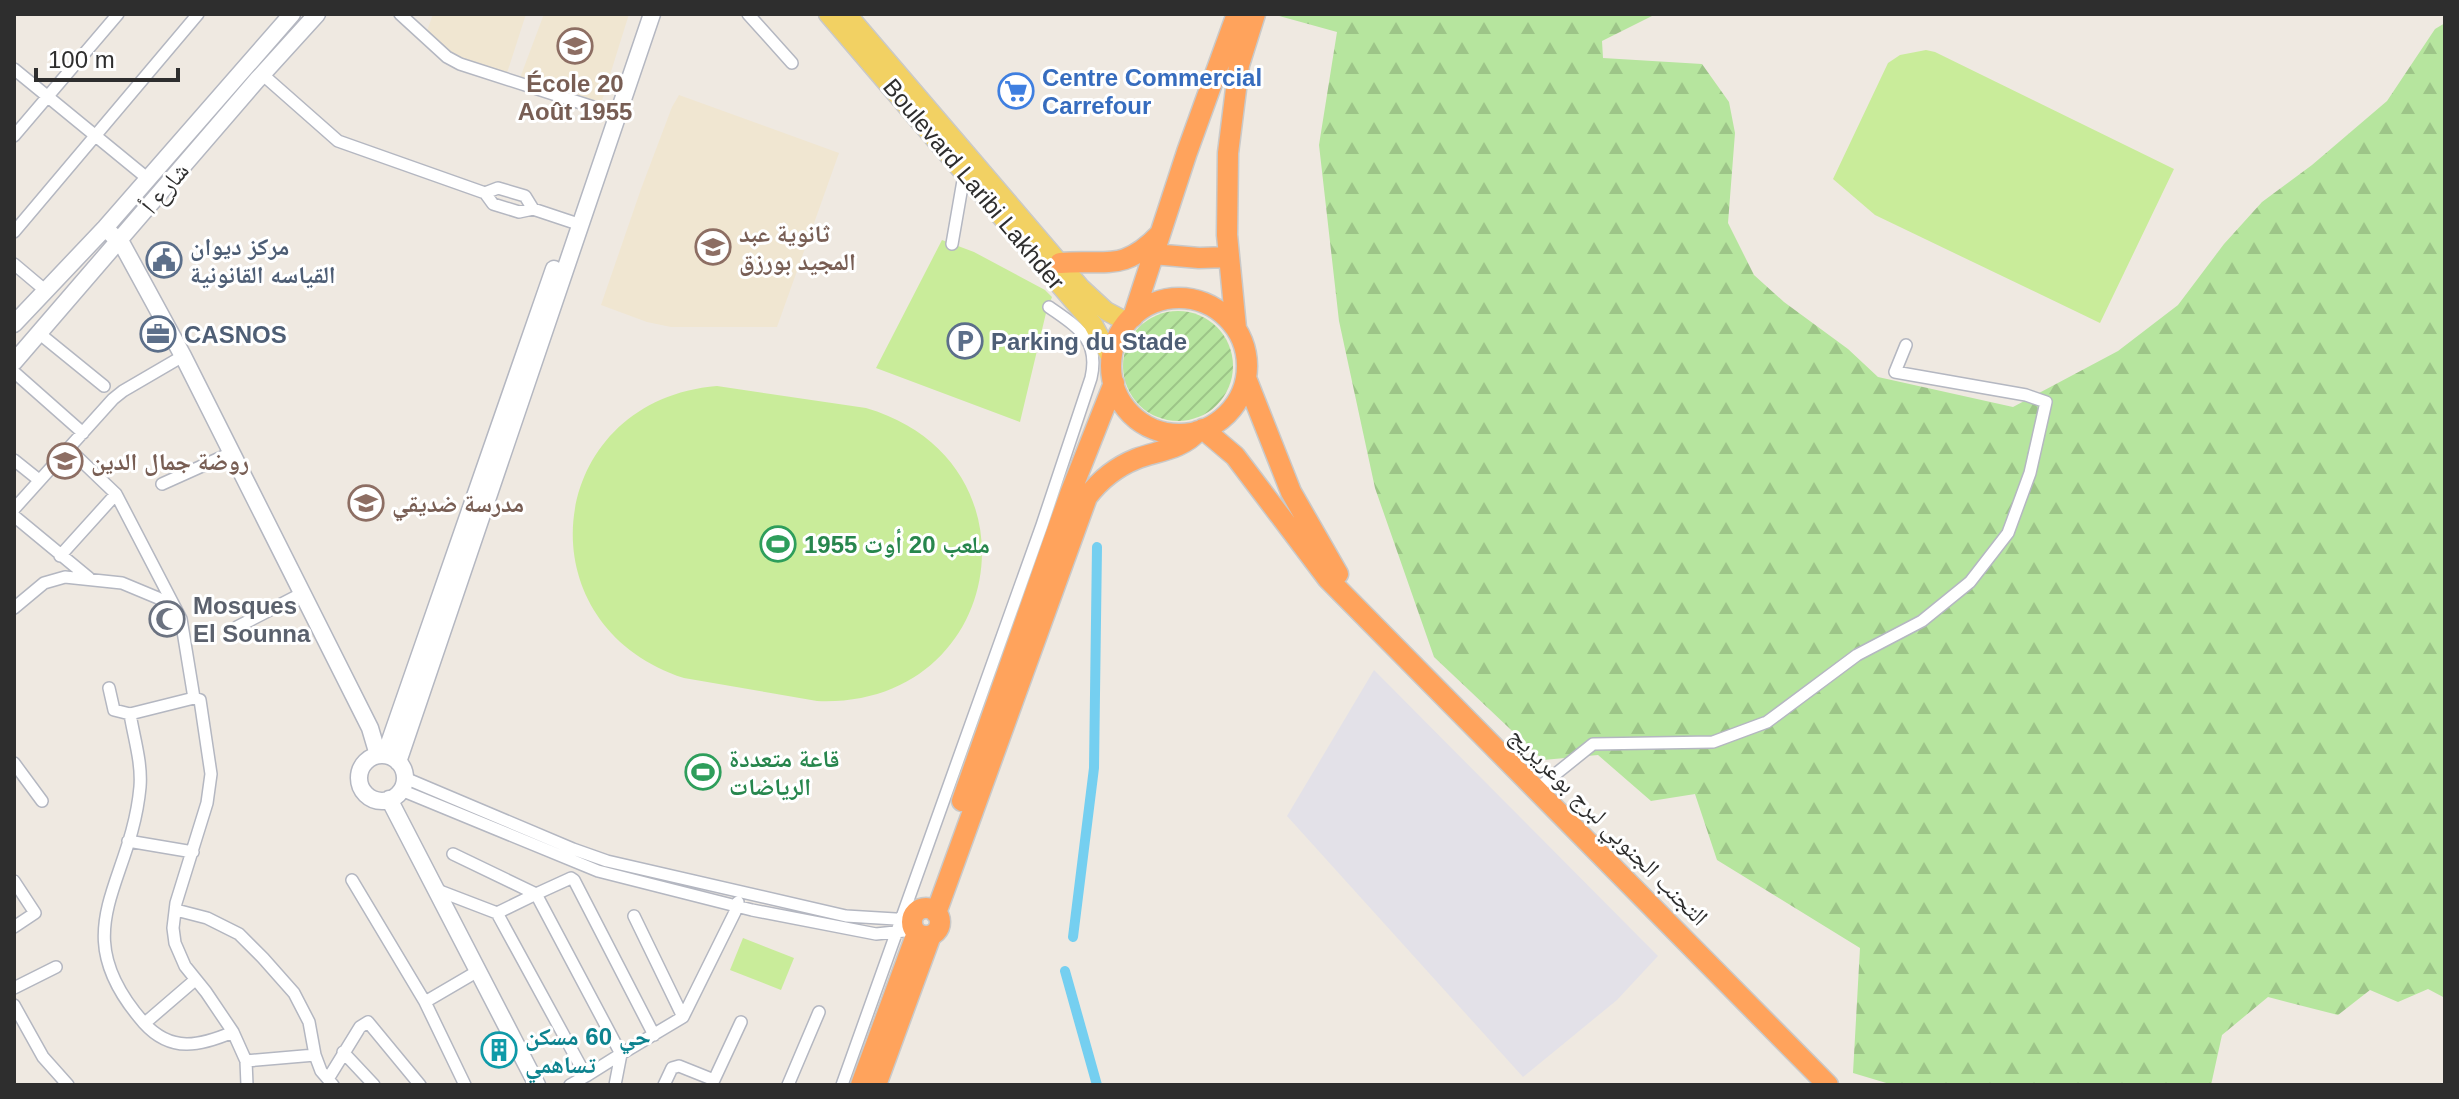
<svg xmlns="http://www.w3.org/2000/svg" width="2459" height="1099" font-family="Helvetica,'Noto Naskh Arabic',sans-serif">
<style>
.industrial{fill:#e3e1e8}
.education{fill:#f0e6d1}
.forest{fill:url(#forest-firs)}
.garden{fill:url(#garden-furrows)}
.pitch{fill:#c9ec9a}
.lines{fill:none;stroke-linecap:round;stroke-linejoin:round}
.canal{stroke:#75cff0;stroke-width:10}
.street-casing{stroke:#b4b7c1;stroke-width:14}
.secondary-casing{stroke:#b4b7c1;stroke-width:19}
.primary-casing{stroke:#c9c9c9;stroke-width:21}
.highway-casing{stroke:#c9c9c9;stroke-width:23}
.street{stroke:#fff;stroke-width:11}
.secondary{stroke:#fff;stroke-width:16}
.primary{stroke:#f2d163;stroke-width:18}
.highway{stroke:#ffa35c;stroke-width:20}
.labels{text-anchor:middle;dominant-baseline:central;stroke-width:6;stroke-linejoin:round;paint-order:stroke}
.shop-label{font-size:24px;font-weight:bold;fill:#366cbe;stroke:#fff;text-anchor:start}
.education-label{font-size:24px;font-weight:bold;fill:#785e54;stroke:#fff;text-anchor:start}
.street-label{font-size:24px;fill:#2e2e2e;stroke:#fff}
.service-label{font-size:24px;font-weight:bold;fill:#4e5e75;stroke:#fff;text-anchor:start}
.leisure-label{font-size:24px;font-weight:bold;fill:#27864d;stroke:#fff;text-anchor:start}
.worship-label{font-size:24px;font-weight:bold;fill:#5b616d;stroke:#fff;text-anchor:start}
.culture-label{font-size:24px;font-weight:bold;fill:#0d838f;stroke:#fff;text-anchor:start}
</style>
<defs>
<pattern id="forest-firs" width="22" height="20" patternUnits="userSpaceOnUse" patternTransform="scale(2)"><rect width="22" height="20" fill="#b6e59e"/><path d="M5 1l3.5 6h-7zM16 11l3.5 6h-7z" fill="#9dc588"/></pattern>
<pattern id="garden-furrows" width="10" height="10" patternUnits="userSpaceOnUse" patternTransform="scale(2)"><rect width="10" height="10" fill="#b6e59e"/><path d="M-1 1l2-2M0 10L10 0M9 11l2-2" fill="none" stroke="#9dc588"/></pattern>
</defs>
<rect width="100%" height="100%" fill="#efe9e1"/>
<path class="industrial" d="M1374 670 1658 956 1617 1000 1523 1077 1287 816Z"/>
<path class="education" d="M433 14H526L507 73 500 76 454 60 426 34Z
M544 14H629L600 107 520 78Z
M679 95 839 153 777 327H671L647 322 601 305 641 189 672 107Z"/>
<path class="forest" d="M1272 14H1656L1602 41 1603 58 1702 64 1729 102 1735 133 1728 223 1754 275 1784 302 1848 349 1878 377 2013 407 2118 351 2178 305 2224 244 2262 202 2312 165 2387 101 2435 29 2445 23V998L2428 989 2398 1002 2370 990 2338 1015 2268 997 2222 1035 2211 1085H1893L1853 1073 1860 948 1717 860 1695 794 1651 801 1598 755 1543 760 1434 657 1375 488 1339 321 1319 145 1337 32Z"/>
<path class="garden" d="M1123 366a55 55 0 1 1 110 0a55 55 0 1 1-110 0Z"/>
<path class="pitch" d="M1926 50 1935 52 2174 169 2100 323 1875 215 1833 179 1888 63 1900 55Z
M942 240 974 252 1045 290 1052 297 1046 313 1020 422 876 368Z
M717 386 866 408C1047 461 1005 709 817 701L684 678C518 624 545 400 717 386Z
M743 938 794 958 781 990 730 970Z"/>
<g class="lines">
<path class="canal" d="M1073 937 1094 768 1097 547
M1065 971 1097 1085"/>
<defs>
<path id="street" d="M400 14 447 57 460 64 618 115
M748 14 792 63
M14 69 147 178
M262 74 338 141 485 193 493 204 519 212 533 209 581 225
M14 136 118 14
M485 193 498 188 525 196 533 209
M14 232 198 14
M952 244 964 175
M14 264 46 291
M40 334 104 386
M14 372 83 433
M69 449 116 494 181 619 194 698 200 700 211 774 207 803 176 903 173 928 175 943 185 966 206 992 233 1032 246 1061 247 1085
M14 460 39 480
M162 484 231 453
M14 509 113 399 123 391 183 356
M14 516 89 578
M60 556 116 494
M14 608 44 583 65 577 122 583 158 598 175 613
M237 627 301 594
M109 688 114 710 130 714
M194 698 130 714C134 738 142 763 140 787 131 886 62 930 144 1023 171 1053 200 1046 233 1032
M14 763 42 801
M405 778 573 849 607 861 846 916 912 920
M1537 789 1593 744 1713 742 1767 722 1857 655 1922 621 1970 582 2008 533 2030 473 2046 402 2026 395 1895 372 1906 345
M401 790 598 871 752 910 876 934 914 930
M128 841 193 852
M453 854 536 894
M352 880 425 1002 465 1085
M14 881 35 913 14 927
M437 890 497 913
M536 894 497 913 586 1076 621 1054 536 894 571 878 574 880 654 1035
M176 910 207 918 239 934 263 958 294 993 309 1022 315 1055 246 1061
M634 916 683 1017
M14 988 56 967
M425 1002 478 971
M14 1005 43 1057 68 1085
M145 1023 195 980
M343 1052 374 1085
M315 1055 321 1071 333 1085
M328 1079 360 1027 368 1022 420 1085
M570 1085 586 1076
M615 1085 621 1054 683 1017 735 912 738 902
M664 1085 672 1068 679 1066 714 1080 741 1022
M788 1085 819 1012
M842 1085 1042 525 1091 378C1100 339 1077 327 1049 307"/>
<path id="secondary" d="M105 228 122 244 183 356 370 728 378 755
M14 324 105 228 292 14
M14 362 257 80 317 14
M385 755 554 269
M359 778a23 23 0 1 1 46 0a23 23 0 1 1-46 0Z
M398 762 652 14
M389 799 537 1085"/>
<path id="primary" d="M828 14 1093 324 1112 360
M847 14 1081 288 1106 311 1127 322"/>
<path id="highway" d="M1153 254 1199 258 1229 257
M1060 263C1106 259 1123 273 1160 234
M1111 366a68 68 0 1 1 136 0a68 68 0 1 1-136 0Z
M1133 317 1187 152 1237 14
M1236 328 1227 235 1228 153 1239 65 1255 14
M1246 378 1291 492 1338 574
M1203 429 1235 456 1328 579 1828 1085
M962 801 1070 494 1114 383
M912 922a14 14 0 1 1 28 0a14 14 0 1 1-28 0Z
M936 913 1087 497C1100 480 1116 467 1136 459 1157 451 1183 449 1198 431
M861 1085 917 933
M876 1085 931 935"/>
</defs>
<use href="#street" class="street-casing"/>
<use href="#secondary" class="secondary-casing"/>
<use href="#primary" class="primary-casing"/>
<use href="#highway" class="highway-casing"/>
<use href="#street" class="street"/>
<use href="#secondary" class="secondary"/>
<use href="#primary" class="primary"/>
<use href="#highway" class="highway"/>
</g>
<defs>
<symbol id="school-ring" viewBox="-11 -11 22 22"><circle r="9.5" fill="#fff" stroke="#8d6e63" stroke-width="1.5"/><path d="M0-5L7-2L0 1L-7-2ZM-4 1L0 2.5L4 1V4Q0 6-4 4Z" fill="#8d6e63"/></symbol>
<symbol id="supermarket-ring" viewBox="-11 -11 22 22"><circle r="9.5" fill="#fff" stroke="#3f7fe0" stroke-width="1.5"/><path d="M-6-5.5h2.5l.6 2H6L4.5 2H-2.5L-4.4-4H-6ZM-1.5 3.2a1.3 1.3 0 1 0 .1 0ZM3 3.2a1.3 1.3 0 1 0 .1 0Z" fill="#3f7fe0"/></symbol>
<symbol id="civic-ring" viewBox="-11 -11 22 22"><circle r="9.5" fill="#fff" stroke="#5c6f8a" stroke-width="1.5"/><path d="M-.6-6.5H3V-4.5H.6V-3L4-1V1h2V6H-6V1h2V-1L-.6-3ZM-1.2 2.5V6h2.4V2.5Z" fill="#5c6f8a"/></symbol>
<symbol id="office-ring" viewBox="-11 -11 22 22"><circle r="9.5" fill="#fff" stroke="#5c6f8a" stroke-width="1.5"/><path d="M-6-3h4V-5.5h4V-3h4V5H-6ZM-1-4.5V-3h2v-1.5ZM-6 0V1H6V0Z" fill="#5c6f8a"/></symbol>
<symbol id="parking-ring" viewBox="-11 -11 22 22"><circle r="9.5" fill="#fff" stroke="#5c6f8a" stroke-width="1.5"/><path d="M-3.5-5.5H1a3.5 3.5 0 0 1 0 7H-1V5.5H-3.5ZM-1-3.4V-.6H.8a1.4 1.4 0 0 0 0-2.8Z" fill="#5c6f8a"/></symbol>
<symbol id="stadium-ring" viewBox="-11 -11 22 22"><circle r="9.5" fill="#fff" stroke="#2e9e5b" stroke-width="1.5"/><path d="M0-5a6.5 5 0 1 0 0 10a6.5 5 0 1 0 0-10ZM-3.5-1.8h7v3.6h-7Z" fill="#2e9e5b"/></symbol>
<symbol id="mosque-ring" viewBox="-11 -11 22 22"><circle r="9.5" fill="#fff" stroke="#6b7280" stroke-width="1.5"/><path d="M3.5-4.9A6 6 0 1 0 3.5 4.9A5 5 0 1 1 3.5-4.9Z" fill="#6b7280"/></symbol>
<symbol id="building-ring" viewBox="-11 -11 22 22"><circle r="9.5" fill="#fff" stroke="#0f9aa8" stroke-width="1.5"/><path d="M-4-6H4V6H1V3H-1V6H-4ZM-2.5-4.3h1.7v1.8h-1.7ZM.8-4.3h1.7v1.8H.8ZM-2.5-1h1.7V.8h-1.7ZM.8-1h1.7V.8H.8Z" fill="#0f9aa8"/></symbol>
</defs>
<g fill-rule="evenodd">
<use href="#school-ring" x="555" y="26" width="40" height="40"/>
<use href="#supermarket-ring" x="996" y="71" width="40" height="40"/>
<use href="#school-ring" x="693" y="227" width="40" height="40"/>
<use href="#civic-ring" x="144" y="240" width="40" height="40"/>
<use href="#office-ring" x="138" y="314" width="40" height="40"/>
<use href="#parking-ring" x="945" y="321" width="40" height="40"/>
<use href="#school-ring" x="45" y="441" width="40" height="40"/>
<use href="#school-ring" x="346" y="483" width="40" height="40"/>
<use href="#stadium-ring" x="758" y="524" width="40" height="40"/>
<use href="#mosque-ring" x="147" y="599" width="40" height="40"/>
<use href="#stadium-ring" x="683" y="752" width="40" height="40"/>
<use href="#building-ring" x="479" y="1030" width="40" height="40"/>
</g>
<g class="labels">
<g class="shop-label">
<text x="1042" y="77">Centre Commercial<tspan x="1042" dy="28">Carrefour</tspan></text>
</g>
<g class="education-label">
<text x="575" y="83" text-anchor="middle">École 20<tspan x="575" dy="28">Août 1955</tspan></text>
<text x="739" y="233">ثانوية عبد<tspan x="739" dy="28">المجيد بورزق</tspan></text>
<text x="91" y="461">روضة جمال الدين</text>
<text x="392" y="503">مدرسة ضديقي</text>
</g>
<g class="street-label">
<text transform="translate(974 184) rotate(50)">Boulevard Laribi Lakhder</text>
<text transform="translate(165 188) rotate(-50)">شارع أ</text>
<text transform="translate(1609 826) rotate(45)">التجنب الجنوبي لبرج بوعريريج</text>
</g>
<g class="service-label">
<text x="190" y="246">مركز ديوان<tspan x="190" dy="28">القياسه القانونية</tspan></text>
<text x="184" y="334">CASNOS</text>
<text x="991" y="341">Parking du Stade</text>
</g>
<g class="leisure-label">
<text x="804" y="544">ملعب 20 أوت 1955</text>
<text x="729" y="758">قاعة متعددة<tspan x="729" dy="28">الرياضات</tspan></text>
</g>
<g class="worship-label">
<text x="193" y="605">Mosques<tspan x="193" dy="28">El Sounna</tspan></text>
</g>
<g class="culture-label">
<text x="525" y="1036">حي 60 مسكن<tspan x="525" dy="28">تساهمي</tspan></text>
</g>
</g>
<rect width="2459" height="1099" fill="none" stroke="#2e2e2e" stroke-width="32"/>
<path d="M36 68v12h142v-12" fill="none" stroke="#2e2e2e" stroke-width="4"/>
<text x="48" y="68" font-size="24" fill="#2e2e2e" stroke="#ffffff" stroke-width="6" paint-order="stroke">100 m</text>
</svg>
